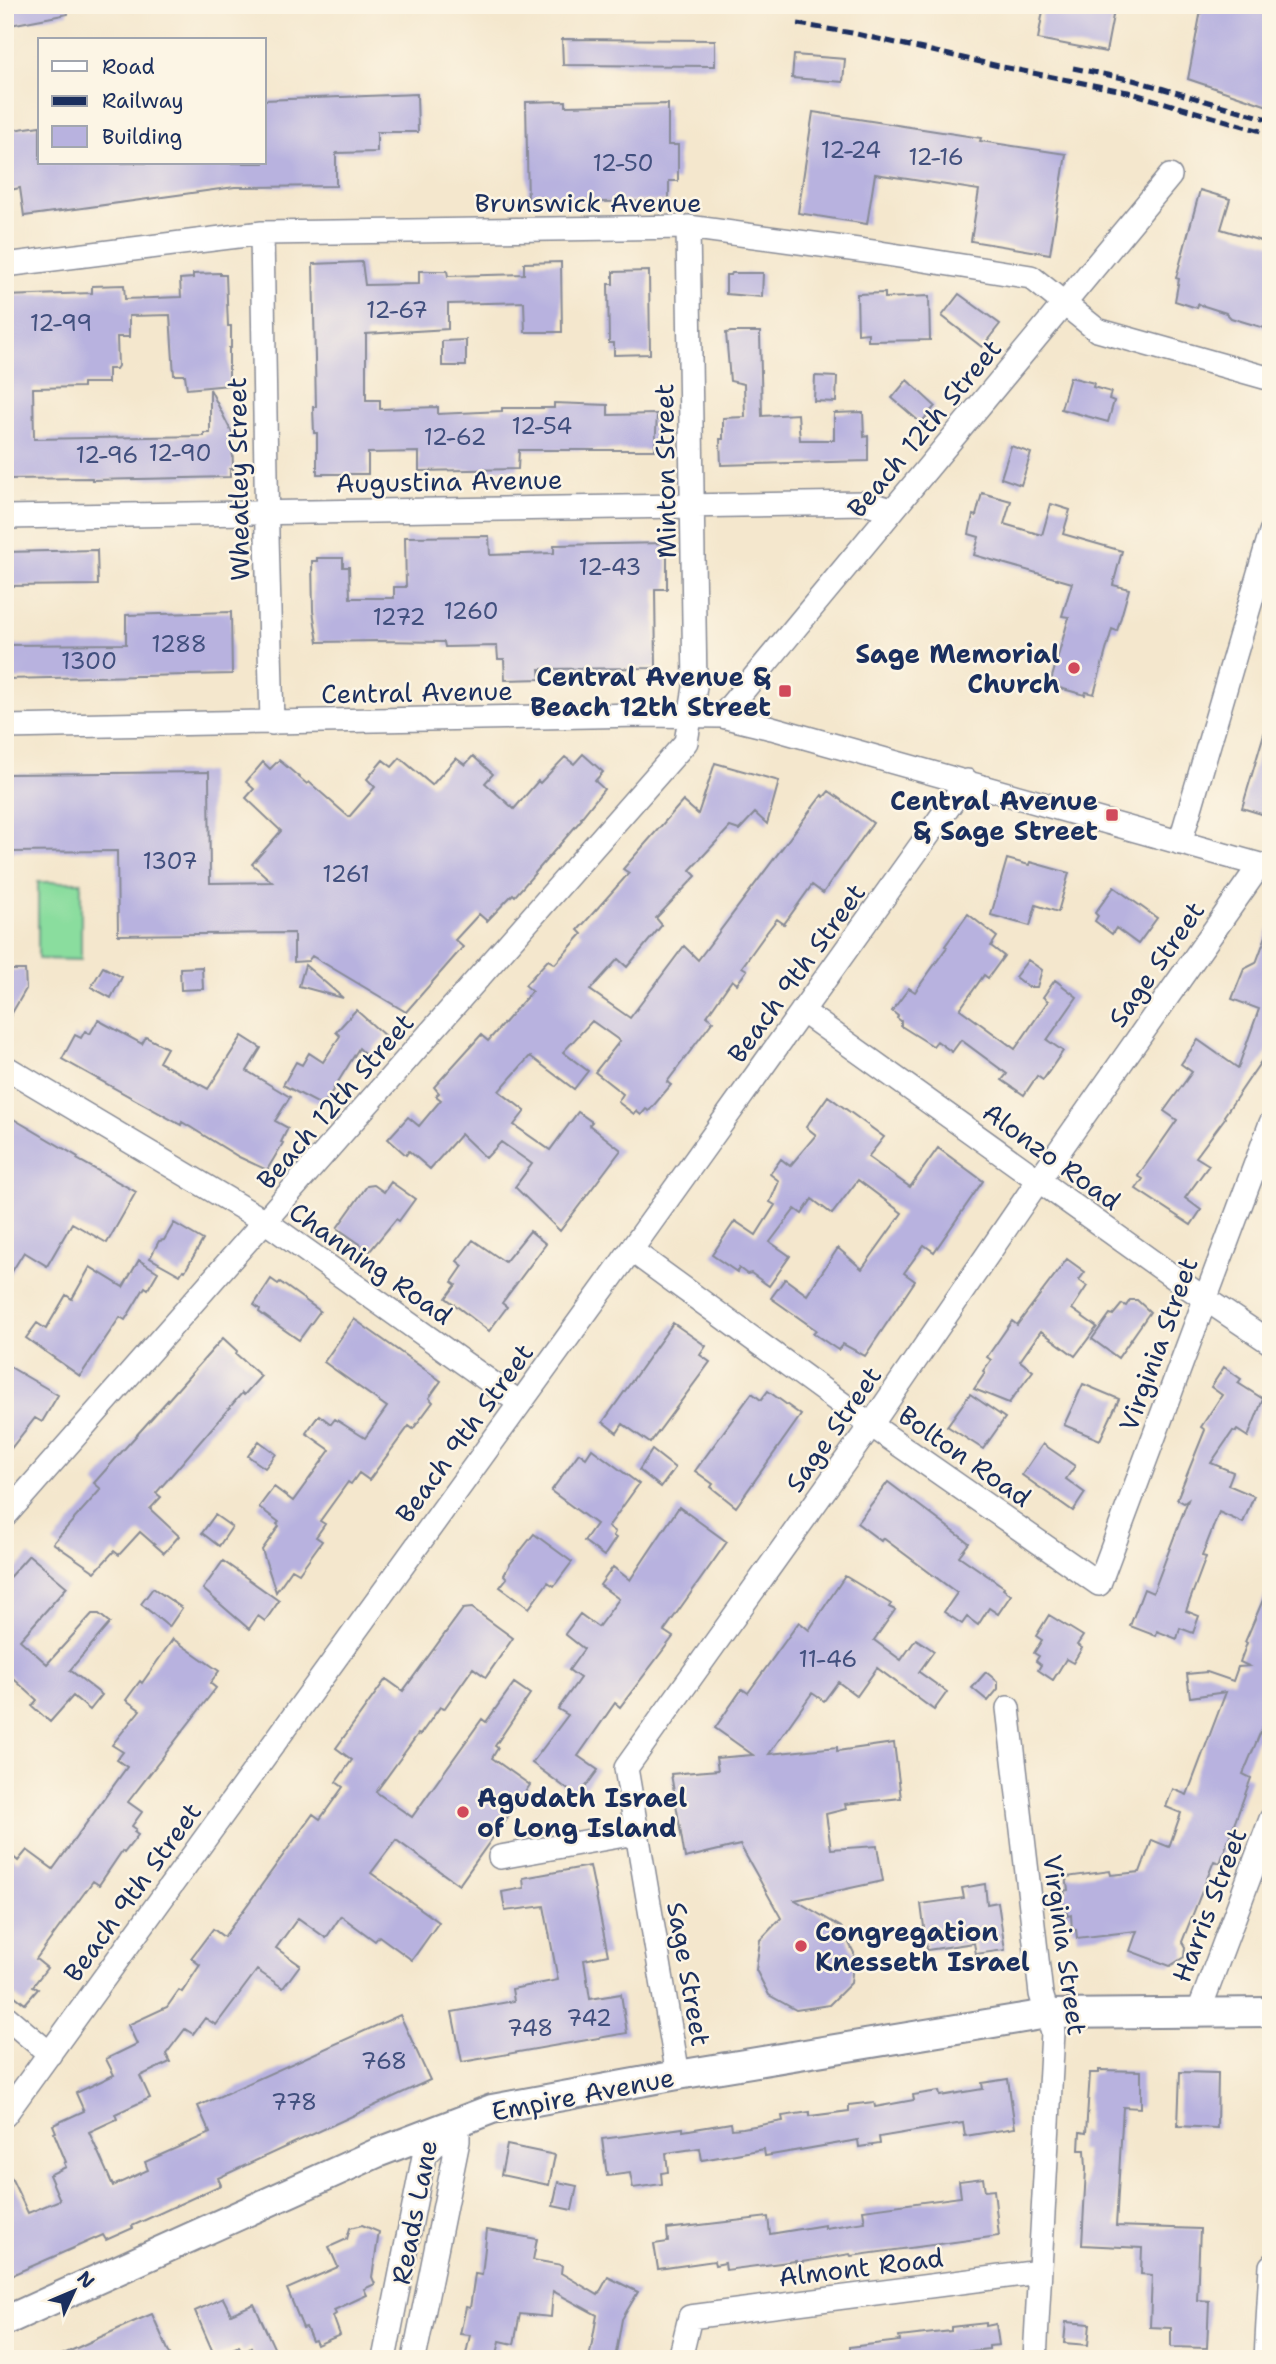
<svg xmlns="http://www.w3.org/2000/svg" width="1276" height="2364" font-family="'Shantell Sans',sans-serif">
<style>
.green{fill:#8add9e;stroke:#52867e;stroke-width:2}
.building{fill:#b8b2df}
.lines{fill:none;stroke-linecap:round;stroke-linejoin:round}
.minor-casing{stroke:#888b96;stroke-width:26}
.major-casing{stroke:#888b96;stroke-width:32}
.minor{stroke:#fff;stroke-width:23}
.major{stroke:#fff;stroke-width:28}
.rail{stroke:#1b2f5e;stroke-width:5;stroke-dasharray:10 5;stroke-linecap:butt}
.poi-dot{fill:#d1495b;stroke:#fcf5e5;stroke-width:2.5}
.labels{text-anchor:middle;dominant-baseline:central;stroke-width:5;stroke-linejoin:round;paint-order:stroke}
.number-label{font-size:23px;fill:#42507e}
.street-label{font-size:26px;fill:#1b2f5e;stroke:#fcf5e5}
.poi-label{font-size:26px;font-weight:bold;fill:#1b2f5e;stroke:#fcf5e5;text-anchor:end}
</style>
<rect width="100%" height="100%" fill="#fcf5e5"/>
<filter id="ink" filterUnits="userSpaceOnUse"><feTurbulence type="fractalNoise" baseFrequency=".0143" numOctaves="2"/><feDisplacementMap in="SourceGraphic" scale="14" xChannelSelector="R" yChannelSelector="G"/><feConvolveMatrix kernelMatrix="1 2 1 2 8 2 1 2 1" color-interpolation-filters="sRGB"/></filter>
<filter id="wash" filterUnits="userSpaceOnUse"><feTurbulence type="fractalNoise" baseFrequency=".00686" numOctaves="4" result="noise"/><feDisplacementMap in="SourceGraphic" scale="28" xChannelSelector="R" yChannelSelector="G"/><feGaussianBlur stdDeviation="1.57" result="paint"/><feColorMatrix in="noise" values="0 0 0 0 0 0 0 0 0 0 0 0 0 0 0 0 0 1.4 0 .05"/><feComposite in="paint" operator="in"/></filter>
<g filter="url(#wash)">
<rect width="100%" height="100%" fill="#f4e7cd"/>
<path class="green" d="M38 882H81V960L38 959Z"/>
<g id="blocks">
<path class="building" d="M5 5H67L68 14 5 26Z
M1044 5H1115L1106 52 1038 39Z
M1202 5H1271V107L1188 79Z
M562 39 715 40V66L563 65Z
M794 55 845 59 843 82 792 78Z
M417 94 418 132H377V152L336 153V186L235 187 24 216 20 188 5 191V131L40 126V163H264V100Z
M566 101V106L668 104V145H678V181H669V201L528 203 526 102Z
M813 112 981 138 980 141 1066 154 1050 254 971 241 979 190 875 174 867 224 798 213Z
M1200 190 1230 199 1221 229 1271 244V330L1231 318 1226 313 1198 304 1197 308 1175 301 1179 279 1176 278Z
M362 262 365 285 419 284V271H447L448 276 524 274V263L561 262 562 332H525L524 302 448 304V329L366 334V400H380V409L438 407V414L502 411V408H554V403L608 405V415L657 414 655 450H519L518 469 419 471V452L368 453V474H317V433H314L313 407H316L313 264Z
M649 271 650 354 614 355V343H609L608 284H613V272Z
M220 273V275H226L228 326H231V348H229V385L187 389 185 375H174L170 315 129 316V337H117L118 366 116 369H108V383H83V387L33 388 34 439 204 436V433H210V389L232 433 233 469H230V477L92 480V478L5 479V423H8L5 389V296L92 293V286L124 285 125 299 181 297 180 279 193 278V274Z
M732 273H763L762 297 726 294V275H731Z
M885 293V298L929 296 930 340 868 341V333L858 334 857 294Z
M959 294 1000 324 982 347 942 316Z
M731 332H760L762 416 798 414 800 440H834V413L863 412 864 437 868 436V461L721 465 720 439H723V418L745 417 744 384 730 381 726 333Z
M466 340V366H442V341Z
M815 376 837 377 836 402 814 401Z
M1070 377 1094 383 1093 387 1111 392 1109 399 1114 401 1108 422 1061 409Z
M907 380 935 406 921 423 892 398Z
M1011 446 1031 453 1021 485 1001 478Z
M982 493 1011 501 1004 524 1042 535 1051 504 1070 510 1063 534 1122 551 1113 585 1129 589 1117 631 1112 629 1094 694 1086 692 1085 695 1056 687 1058 682 1051 681 1069 617 1062 616 1072 583 974 555 979 537 969 534 973 515 976 516Z
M489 536 490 555 554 553V545L667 543V589H655L656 668 540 669 541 679 505 680 504 659H498L497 646 445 647 444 642 377 641 318 642 313 611 312 561H317V558H343V567H349L350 598H394V587H406L405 537Z
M97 550 98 585 5 586V552Z
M231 612 232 674 5 679V645L126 644V615Z
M1266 727H1271V817L1242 808Z
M583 754 603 772 595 781 604 789 581 818 582 819 515 896 513 894 487 921 479 914 455 940 463 947 406 1012 312 956 308 961 294 962V933L118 935 117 851 5 852V774L209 772 210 883 272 882 252 864 281 831 246 798 254 789 246 782 263 762 270 769 279 760 307 784 309 782 349 817 375 787 367 779 383 760 392 767 400 758 432 785 456 758 465 765 473 756 493 774 485 783 514 809 538 781 540 783 565 757 574 764Z
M715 763 779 781 767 824 755 813 739 830 730 827 690 870 696 876 656 918 662 925 627 967 618 959 590 990 630 1018 684 946 698 960 822 795 824 797 829 791 873 823 823 893 812 885 784 924 777 919 767 932 742 967 747 970 737 984 732 980 707 1016 713 1021 667 1082 671 1085 649 1111 646 1109 641 1115 636 1111 634 1114 618 1102 623 1094 595 1072 620 1041 592 1021 563 1052 588 1071 574 1089 530 1056 499 1091 525 1111 514 1125 550 1150 578 1112 592 1122 589 1125 621 1150 560 1231 515 1187 532 1164 501 1142 486 1158 461 1134 430 1169 409 1151 406 1155 388 1139 408 1117 419 1126 441 1100 436 1096 439 1093 434 1087 481 1035 488 1041 532 991 525 985 548 960 555 964 582 934 578 930 629 873 623 869 683 801 698 814Z
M1007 859 1029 865 1030 862 1069 873 1058 912 1036 905 1030 926 991 915Z
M1114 887 1157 918 1138 944 1116 928 1112 934 1095 921 1098 916 1095 913Z
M968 914 997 937 991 946 1004 956 988 978 984 975 960 1009 1015 1049 1048 1001 1043 997 1055 980 1077 997 1047 1040 1063 1051 1043 1080 1037 1076 1024 1095 1002 1080 1007 1074 961 1040 952 1052 937 1041 933 1046 901 1026V1021L897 1018 898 1016 892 1011 909 988 915 992 947 947 945 946Z
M1269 928H1271V1042L1266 1054 1224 1116 1225 1118 1196 1157 1209 1165 1185 1198 1201 1210 1191 1225 1136 1189 1143 1179 1138 1176 1177 1120 1164 1111 1192 1072 1181 1064 1198 1040 1238 1068 1259 1009 1232 999 1244 969 1256 963Z
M1028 960 1042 970 1037 987H1028L1015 977Z
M305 965 343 998 299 986Z
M103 967 122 977 111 998 91 987Z
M202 967 203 989 181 990 180 968Z
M5 970H25L26 989 5 1025Z
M356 1010 385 1036 367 1056 359 1048 323 1106 283 1085 296 1062 302 1065 309 1053 323 1062 340 1036 336 1032Z
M98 1020 142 1044 146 1037 167 1048 159 1062 208 1089 242 1036 261 1048 247 1071 290 1097 275 1121 288 1128 281 1142 283 1143 267 1170 239 1157 182 1122 181 1125 62 1059 75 1035 81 1038 85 1031 90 1034Z
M828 1096 884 1137 868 1157 910 1187 938 1148 983 1181 934 1252 924 1245 904 1273 915 1281 865 1356 843 1344 838 1350 813 1333 816 1330 771 1298 785 1279 807 1295 838 1248 862 1269 902 1213 858 1180 832 1214 812 1199 802 1214 795 1209 770 1242 790 1256 769 1286 751 1273 747 1274 739 1268 737 1272 712 1255 735 1221 756 1235 775 1205 770 1202 779 1181 770 1174 781 1159 790 1166 816 1135 806 1127Z
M5 1114 78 1157 77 1159 136 1192 107 1243 72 1223 47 1266 24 1252 5 1283Z
M391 1182 415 1199 399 1221 396 1219 370 1251 337 1228 367 1186 374 1185 384 1192Z
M174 1223 203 1240 185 1271 183 1270 180 1275 150 1258 159 1241 164 1240Z
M530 1231 546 1244 502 1303 507 1307 489 1331 446 1298 456 1285 452 1282 463 1266 457 1261 473 1240 505 1262Z
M1067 1259 1085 1272 1079 1280 1087 1286 1072 1309 1097 1327 1075 1356 1041 1331 1020 1361 1033 1371 1009 1403 974 1389 985 1373 983 1371 991 1360 987 1357 1012 1321 1017 1325Z
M139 1260 158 1272 148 1289 145 1287 125 1320 120 1317 80 1376 26 1338 37 1323 46 1329 66 1295 72 1299 90 1267 123 1287Z
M271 1279 278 1284 280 1282 320 1311 299 1340 259 1312 260 1309 254 1305Z
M1130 1300H1137L1150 1312 1118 1358 1092 1339 1110 1314 1113 1315 1122 1304 1126 1306Z
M354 1319 441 1381 429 1398 433 1402 413 1429 409 1426 369 1480 359 1473 351 1484 348 1482 320 1521 325 1524 316 1537 322 1541 299 1573 292 1569 276 1592 262 1550 279 1526 277 1524 279 1522 259 1507 274 1487 293 1501 330 1450 306 1433 319 1415 331 1424 335 1419 365 1438 387 1407 324 1362Z
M673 1323 706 1346 700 1355 710 1362 650 1443 623 1424 617 1433 603 1422Z
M223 1338 237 1351 236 1354 261 1376 244 1395 242 1393 156 1493 161 1497 150 1509 179 1536 164 1553 140 1532 119 1555 114 1551 95 1572 53 1543 101 1489 94 1483Z
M5 1364 58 1395 42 1422 35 1418 5 1456Z
M1224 1367 1241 1379 1238 1383 1263 1399 1248 1437 1237 1430 1236 1432 1233 1431 1211 1463 1233 1472 1228 1485 1254 1496 1243 1523 1219 1512 1202 1556 1206 1557 1186 1611 1199 1616 1193 1633 1180 1628 1177 1639 1157 1631 1156 1636 1130 1626 1144 1589 1153 1593 1188 1500 1184 1503 1177 1499 1205 1430 1201 1427 1222 1395 1211 1387Z
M1083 1384 1119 1399 1100 1440 1064 1425Z
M768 1391 801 1415 736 1507 711 1487 713 1484 695 1471 752 1393 761 1400Z
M970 1394 1005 1418 983 1449 947 1426Z
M259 1441 276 1454 265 1468 248 1456Z
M1043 1444 1075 1466 1066 1479 1085 1493 1073 1511 1022 1475Z
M592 1449 639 1484 608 1527 615 1532 613 1536 616 1538 604 1556 584 1541 596 1524 551 1491 579 1453 586 1458Z
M652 1450 675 1468 661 1487 639 1470Z
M888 1482 969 1543 959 1556 1004 1587 1003 1589 1011 1595 998 1614 989 1608 978 1625 967 1617 962 1624 944 1612 957 1593 883 1538 881 1541 857 1523Z
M679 1507 727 1542 664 1631 673 1637 620 1707 615 1703 578 1756 598 1770 578 1797 532 1763 568 1715 558 1709 580 1678 569 1670 584 1649 565 1634 580 1614 598 1627 619 1599 600 1585 613 1567 630 1580Z
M215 1515 232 1527 219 1546 202 1533Z
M534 1534 572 1562 554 1586 548 1582 529 1608 500 1587 507 1578 504 1575 510 1564Z
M29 1555 67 1587 20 1640 47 1664 92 1614H99L110 1623 70 1670 102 1695 90 1710 73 1696 50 1722 32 1706 37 1700 5 1671V1582Z
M223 1561 279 1601 265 1621 258 1616 249 1629 203 1589Z
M845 1576 891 1604 889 1607 895 1610 874 1640 901 1660 916 1639 934 1651 919 1672 947 1692 934 1710 877 1668 857 1696 838 1682 824 1701 812 1693 769 1754 837 1747V1751L894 1743 901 1798 845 1804 846 1809 826 1814 831 1849 877 1846 883 1881 795 1900 841 1927 854 1953 851 1983 829 2005 796 2010 769 1995 756 1970 760 1940 781 1918 740 1845 685 1858 671 1774 718 1770 716 1758 753 1755 715 1728 742 1689 748 1693 799 1622 809 1630Z
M1271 1581V1707L1243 1774 1251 1778 1220 1863 1214 1861 1182 1942 1185 1947 1184 1957 1170 1966 1130 1951 1137 1931 1077 1938 1076 1929 1072 1930 1071 1915 1068 1916 1067 1913 1060 1914 1058 1895 1065 1894 1064 1891 1068 1890 1066 1877 1110 1871 1111 1875 1140 1872 1152 1840 1169 1847 1181 1813 1166 1807 1173 1789 1187 1795 1226 1692 1190 1697 1187 1674 1207 1672 1233 1681 1238 1667 1249 1666 1240 1662 1247 1643 1245 1642Z
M153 1588 182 1608 169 1627 141 1604Z
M472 1608 513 1638 486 1677 473 1668 444 1709 440 1707 420 1735 418 1734 376 1792 412 1817 482 1719 486 1722 514 1683 530 1694 495 1746 498 1748 492 1758 530 1785 459 1885 396 1840 371 1873 439 1922 412 1960 379 1936 375 1941 341 1916 326 1938 298 1918 276 1948 300 1965 283 1988 257 1970 216 2025 205 2018 193 2034 185 2029 166 2054 170 2062 140 2076 150 2098 115 2114 117 2119 89 2132 113 2186 148 2170 145 2162 210 2133 198 2106 400 2015 430 2080 218 2178 221 2185 132 2226 133 2228 106 2240 103 2235 5 2278V2165L28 2213 60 2200 49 2175 66 2167 64 2163 66 2162 54 2133 56 2132 53 2125 84 2111 76 2093 114 2075 106 2059 137 2044 128 2025 167 2007 179 1990 182 1992 200 1965 191 1958 213 1929 224 1937 313 1814 320 1819 343 1787 336 1782 352 1760 336 1748 386 1679 403 1691 463 1609Z
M1049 1615 1083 1636 1077 1645 1082 1648 1073 1663 1066 1659 1053 1680 1038 1670 1041 1665 1036 1661 1039 1656 1034 1653 1042 1640 1036 1636Z
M173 1639 219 1671 210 1683 216 1688 128 1802 142 1812 132 1826 136 1829 134 1832 138 1835 124 1853 122 1851 99 1885 93 1881 36 1959 47 1968 33 1986 38 1989 25 2004 5 1988V1850L18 1861 27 1850 53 1869 127 1767 117 1760 123 1752 112 1745 140 1710 126 1700 140 1681 142 1683Z
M986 1672 998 1682V1689L988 1701 972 1688Z
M590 1866 608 1955 584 1960 590 1999 621 1994 627 2033 462 2062 452 2012 514 2001 512 1989 558 1980 544 1906 505 1911 502 1892 524 1888 523 1878Z
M985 1884 987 1904 998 1902 1005 1950 976 1954 974 1943 927 1950 921 1904 964 1898 962 1888Z
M1099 2070 1141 2071V2108L1123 2107 1116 2226 1200 2229 1197 2300 1209 2301 1207 2348 1171 2347V2328L1150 2327 1152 2275 1141 2274 1142 2248 1082 2245 1086 2169 1085 2150H1079L1080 2132 1086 2133 1090 2073H1099Z
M1180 2072 1218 2073 1217 2128 1178 2126Z
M1008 2079 1015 2128 965 2136 963 2123 879 2137 880 2144 859 2147 858 2140 765 2156 764 2149 702 2160 700 2148 666 2153 668 2172 661 2173 662 2184 633 2188 630 2173 607 2176 602 2139 683 2128V2131L731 2123 732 2129 743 2128 783 2121 782 2116 810 2112V2116L849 2111V2105L874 2102 875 2107 914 2100 913 2095 939 2091 940 2096 983 2089 982 2083Z
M507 2145 555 2155 549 2185 501 2175Z
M983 2178 985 2191 994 2190 999 2236 851 2256 850 2254 796 2263V2261L726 2270 725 2263 715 2265 714 2261 658 2269 654 2244 668 2242 667 2229 768 2217 770 2234 825 2225V2228L865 2222 863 2210 961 2197 959 2181Z
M558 2182 577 2186 572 2210 553 2206Z
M362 2225 379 2232 372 2277 375 2284 364 2289 367 2295 334 2310 336 2314 333 2316 340 2335 317 2345 315 2340 312 2341 306 2327 303 2328 287 2289 338 2267 329 2247 347 2239 350 2228Z
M487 2230 537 2239 533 2260 562 2265 561 2273 598 2295 608 2277 638 2292 622 2319 615 2359H589L597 2315 553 2291 551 2317 520 2314 514 2344 500 2341 496 2359H465L470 2335 460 2334 466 2307 470 2308 475 2274 482 2275Z
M223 2298 231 2314 254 2304 276 2352 263 2359H256L251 2347 242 2352 239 2346 215 2357 195 2311Z
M152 2314 172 2359H53L133 2322Z
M1066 2322 1090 2324 1088 2345 1064 2343Z
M986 2323V2326L996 2324 999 2345 989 2346V2349L942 2354V2359H850V2347L900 2341 899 2337 951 2331V2327Z"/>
</g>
</g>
<g filter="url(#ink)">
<use href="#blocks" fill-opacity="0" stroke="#888b96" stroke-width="2"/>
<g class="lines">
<defs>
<path id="minor" d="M262 233 267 535 272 723
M5 265 262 233 688 227 880 253 1031 277 1097 330 1271 379
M5 517 867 503 892 510
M722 716 1170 176
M5 727 642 715 722 716 772 728 1271 868
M1180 843 1271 532
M802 1011 1189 1288 1271 1343
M5 1067 266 1222 520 1403
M631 1250 871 1425 1099 1584 1271 1123
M5 1516 686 742 695 687 688 227
M1008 1708 1041 1994 1053 2032 1035 2359
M500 1857 636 1833
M1199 2011 1271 1819
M5 2016 50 2054
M678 2075 626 1768 871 1425 1038 1181 1260 865
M5 2115 631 1250 967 781
M384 2359 424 2156 454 2126
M414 2359 458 2141V2121
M680 2359 690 2317 1039 2272
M1266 2359 1271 2266"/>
<path id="major" d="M5 2321 377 2153 492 2109 678 2075 1047 2014 1271 2012"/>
</defs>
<use href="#minor" class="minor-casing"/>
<use href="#major" class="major-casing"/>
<use href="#minor" class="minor"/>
<use href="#major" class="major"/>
<path class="rail" d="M798 24 852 33 1003 67 1128 92 1271 134
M1073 68 1133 80 1271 120"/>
</g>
</g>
<g class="poi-dot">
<circle cx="1074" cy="668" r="7"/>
<rect x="778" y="684" width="14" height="14" rx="3.5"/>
<rect x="1105" y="808" width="14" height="14" rx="3.5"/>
<circle cx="463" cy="1812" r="7"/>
<circle cx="801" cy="1946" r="7"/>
</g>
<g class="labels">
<g class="number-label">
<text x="851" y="150">12-24</text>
<text x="936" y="157">12-16</text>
<text x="623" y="163">12-50</text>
<text x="397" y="310">12-67</text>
<text x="61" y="323">12-99</text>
<text x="542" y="426">12-54</text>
<text x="455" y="437">12-62</text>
<text x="180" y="453">12-90</text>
<text x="107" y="455">12-96</text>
<text x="610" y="567">12-43</text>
<text x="471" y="611">1260</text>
<text x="399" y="617">1272</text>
<text x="179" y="644">1288</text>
<text x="89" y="661">1300</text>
<text x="170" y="861">1307</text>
<text x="346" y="874">1261</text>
<text x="828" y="1659">11-46</text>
<text x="589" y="2018">742</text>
<text x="530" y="2028">748</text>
<text x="384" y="2061">768</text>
<text x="294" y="2102">778</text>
</g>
<g class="street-label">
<text x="588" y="202">Brunswick Avenue</text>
<text transform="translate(924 428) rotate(-50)">Beach 12th Street</text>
<text transform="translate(665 471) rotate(-91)">Minton Street</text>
<text transform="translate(238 479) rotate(-91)">Wheatley Street</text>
<text transform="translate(449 481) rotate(-1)">Augustina Avenue</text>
<text transform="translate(417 692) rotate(-1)">Central Avenue</text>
<text transform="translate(1156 964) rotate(-55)">Sage Street</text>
<text transform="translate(796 973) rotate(-54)">Beach 9th Street</text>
<text transform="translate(335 1101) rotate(-49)">Beach 12th Street</text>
<text transform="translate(1052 1156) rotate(36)">Alonzo Road</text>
<text transform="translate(371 1263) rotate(35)">Channing Road</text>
<text transform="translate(1158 1344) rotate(-70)">Virginia Street</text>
<text transform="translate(833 1429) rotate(-55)">Sage Street</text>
<text transform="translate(464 1433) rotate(-54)">Beach 9th Street</text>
<text transform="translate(965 1456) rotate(35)">Bolton Road</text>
<text transform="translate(132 1892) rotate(-54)">Beach 9th Street</text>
<text transform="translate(1209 1905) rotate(-69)">Harris Street</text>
<text transform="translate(1065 1945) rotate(82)">Virginia Street</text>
<text transform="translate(689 1974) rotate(80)">Sage Street</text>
<text transform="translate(583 2094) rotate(-11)">Empire Avenue</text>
<text transform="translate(414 2212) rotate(-79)">Reads Lane</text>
<text transform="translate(861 2267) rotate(-7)">Almont Road</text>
</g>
<g class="poi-label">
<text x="1060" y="653">Sage Memorial<tspan x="1060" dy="30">Church</tspan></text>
<text x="771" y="676">Central Avenue &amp;<tspan x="771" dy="30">Beach 12th Street</tspan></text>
<text x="1098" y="800">Central Avenue<tspan x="1098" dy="30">&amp; Sage Street</tspan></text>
<text x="477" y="1797" text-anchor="start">Agudath Israel<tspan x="477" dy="30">of Long Island</tspan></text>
<text x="815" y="1931" text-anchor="start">Congregation<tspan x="815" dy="30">Knesseth Israel</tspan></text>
</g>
</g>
<rect width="1276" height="2364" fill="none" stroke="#fcf5e5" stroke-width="28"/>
<rect x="38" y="38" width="228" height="126" fill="#fcf5e5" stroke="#a2a6af" stroke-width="2"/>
<rect x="52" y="61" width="35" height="10" fill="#ffffff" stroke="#a2a6af" stroke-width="2"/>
<text x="102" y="74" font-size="21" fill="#1b2f5e">Road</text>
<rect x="52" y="96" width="35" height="10" fill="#1b2f5e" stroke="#a2a6af" stroke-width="2"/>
<text x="102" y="108" font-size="21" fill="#1b2f5e">Railway</text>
<rect x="52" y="126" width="35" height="21" fill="#b8b2df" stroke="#a2a6af" stroke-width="2"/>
<text x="102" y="144" font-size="21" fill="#1b2f5e">Building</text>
<g transform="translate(74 2291) rotate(46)" stroke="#fcf5e5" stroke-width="5" paint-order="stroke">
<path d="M0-5L12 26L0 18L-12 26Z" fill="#1b2f5e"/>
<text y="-10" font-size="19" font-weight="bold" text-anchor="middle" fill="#1b2f5e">N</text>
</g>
</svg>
